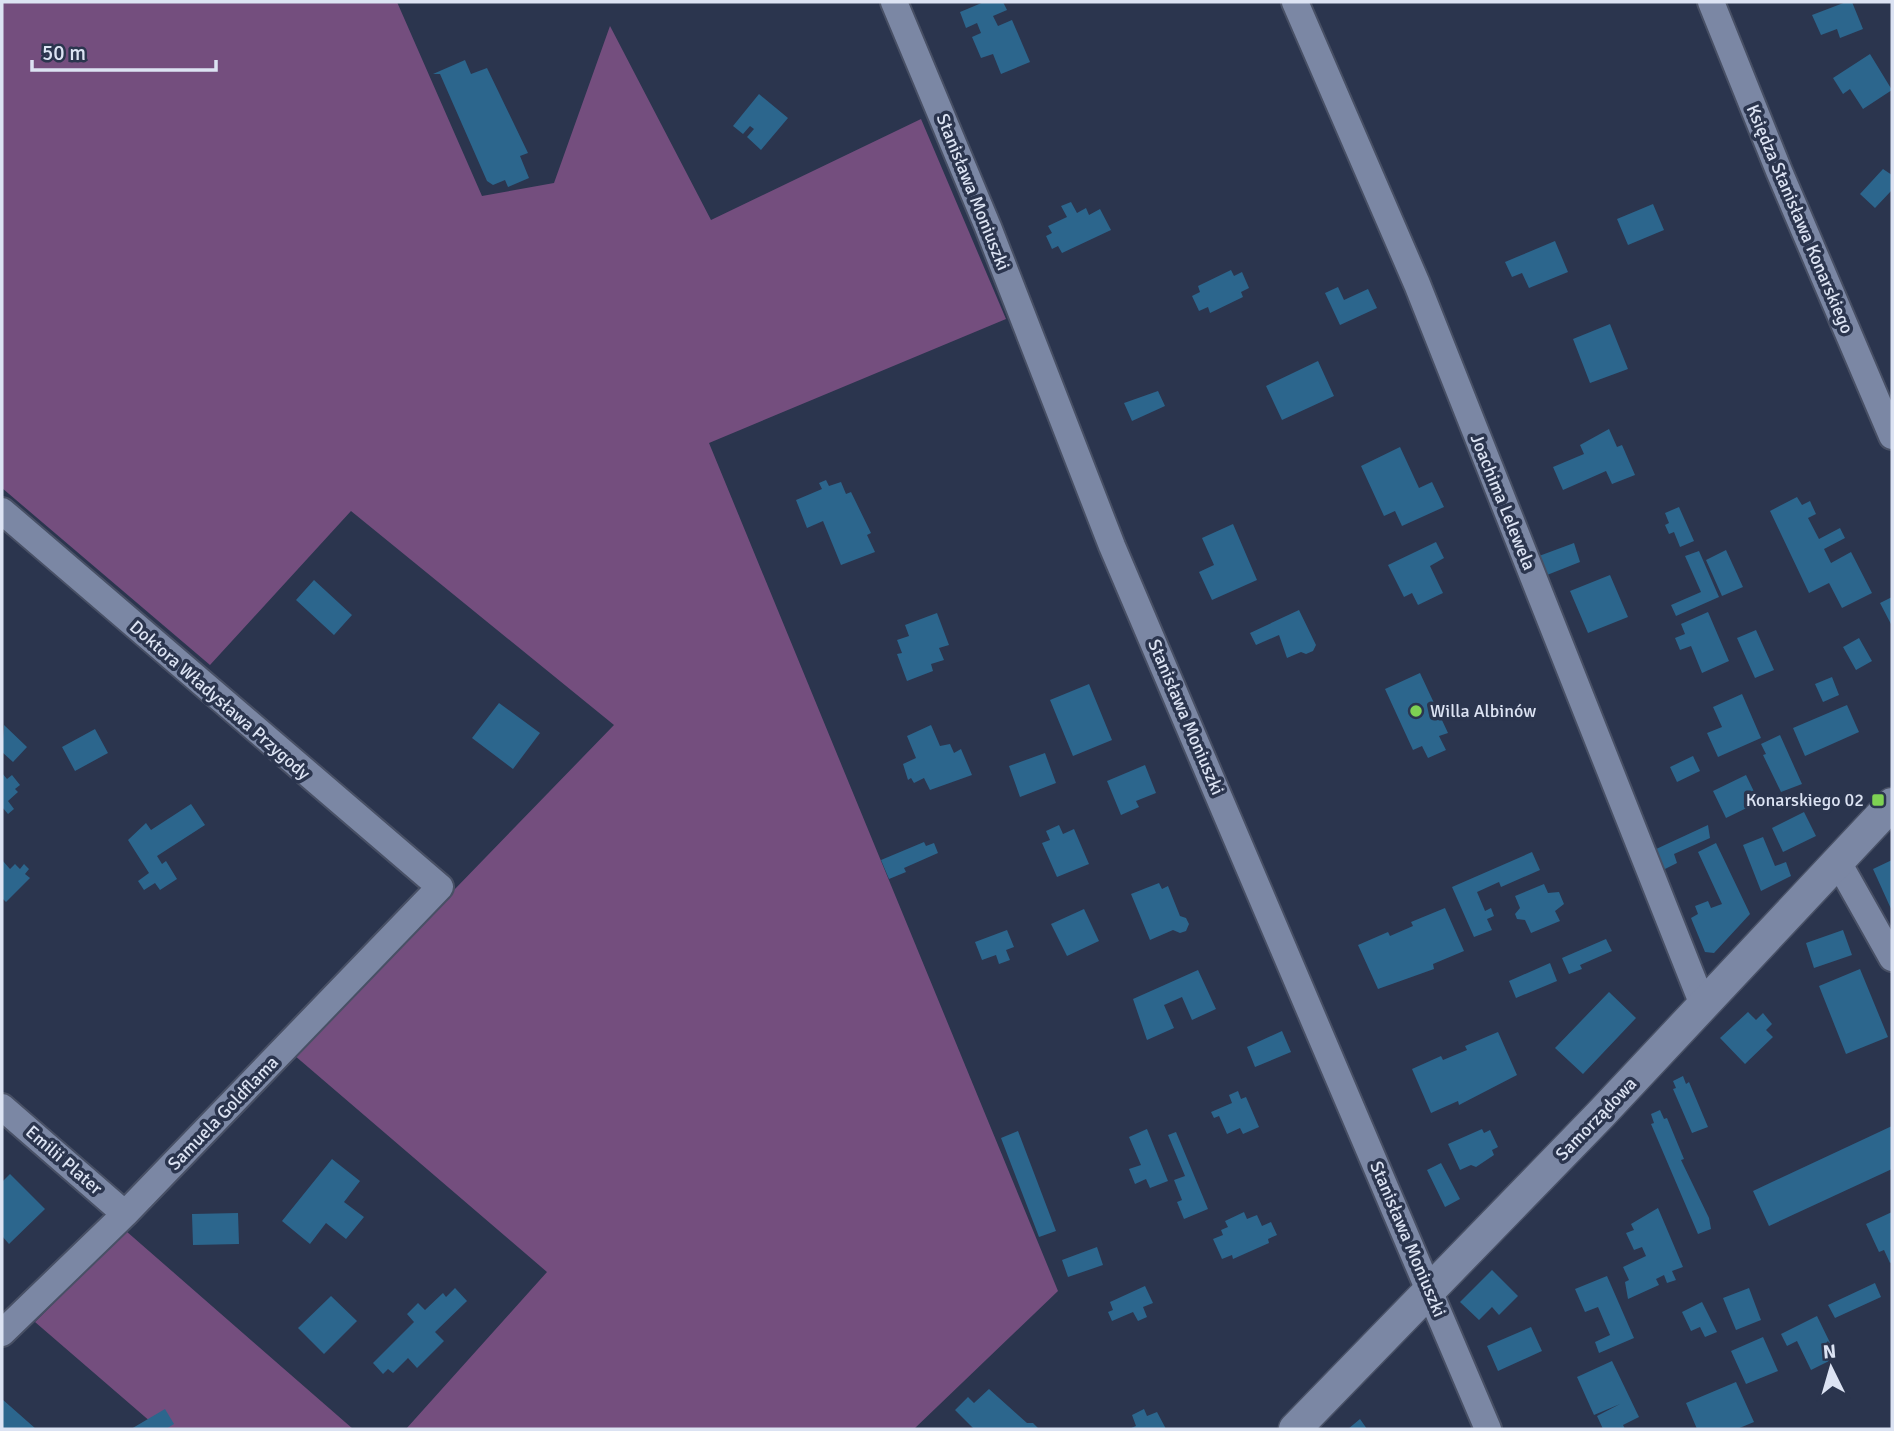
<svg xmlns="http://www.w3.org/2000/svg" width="1894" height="1431" font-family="Signika,sans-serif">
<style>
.forest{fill:#744e7e}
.building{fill:#2c668d}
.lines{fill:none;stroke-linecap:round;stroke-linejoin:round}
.minor-casing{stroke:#485065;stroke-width:30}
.tertiary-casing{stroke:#485065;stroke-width:35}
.minor{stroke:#7b87a4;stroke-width:26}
.tertiary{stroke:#7b87a4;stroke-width:32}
.poi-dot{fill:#7ed153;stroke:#2b354e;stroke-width:2.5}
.labels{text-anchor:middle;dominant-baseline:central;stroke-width:7;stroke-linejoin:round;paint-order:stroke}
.street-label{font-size:18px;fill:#dce3f3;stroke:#2b354e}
.poi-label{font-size:18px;fill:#dce3f3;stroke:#2b354e;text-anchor:start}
</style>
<rect width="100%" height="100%" fill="#2b354e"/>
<path class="forest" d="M2 2H397L482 196 554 183 610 26 711 220 921 119 1006 319 709 443 1058 1291 914 1429H406L547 1272 294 1055 614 725 351 511 210 665 2 488Z
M126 1231 353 1429H159L35 1322Z"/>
<path class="building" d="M984 2H1003L1007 10 993 16 998 26 1012 20 1030 62 1001 74 993 54 981 58 972 37 981 33 977 23 966 28 960 12Z
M1846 2H1852L1863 29 1840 38 1837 29 1821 35 1812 15Z
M1870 54 1892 90 1863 109 1850 89 1843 94 1833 78Z
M465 60 471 74 487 68 528 153 520 156 529 178 508 187 505 180 493 185 487 181 440 74H433Z
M759 94 788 118 761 150 747 137 754 129 750 126 743 134 733 126Z
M1883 169 1892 175V190L1875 208 1860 194Z
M1071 202 1077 213 1086 208 1089 215 1100 209 1111 230 1062 253 1058 246 1052 249 1046 236 1052 233 1048 226 1067 217 1061 206Z
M1653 204 1664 230 1628 245 1617 219Z
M1555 241 1568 272 1529 288 1522 273 1512 277 1505 262Z
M1231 270 1234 276 1242 272 1249 288 1241 292 1243 297 1210 313 1208 307 1199 311 1192 296 1200 292 1198 286Z
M1338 287 1344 300 1368 289 1377 308 1340 325 1325 293Z
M1610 324 1628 369 1590 383 1573 339Z
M1318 361 1334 396 1282 420 1266 386Z
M1158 391 1165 406 1132 421 1124 403Z
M1609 429 1617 447 1622 445 1635 475 1612 484 1606 471 1563 490 1553 467 1584 454 1580 445Z
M1400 447 1419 488 1432 482 1444 507 1402 526 1395 511 1384 516 1361 466Z
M826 480 829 486 841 482 846 494 851 492 871 533 867 535 875 552 841 565 823 521 807 528 796 500 822 489 819 483Z
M1797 497 1802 505 1810 501 1816 514 1808 518 1819 539 1840 528 1845 538 1824 549 1831 563 1851 552 1872 593 1842 608 1829 583 1809 593 1770 511Z
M1679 507 1694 541 1680 547 1674 532 1669 534 1665 525 1669 523 1665 513Z
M1233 524 1257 580 1212 600 1199 572 1214 565 1202 538Z
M1436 542 1444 558 1430 566 1443 593 1418 605 1412 593 1404 597 1388 565Z
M1574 543 1580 562 1547 575 1539 556Z
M1726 550 1743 587 1722 596 1706 560Z
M1699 551 1719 597 1676 616 1671 605 1701 592 1685 556Z
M1610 575 1628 617 1588 633 1570 591Z
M314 580 352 615 334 635 296 600Z
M1892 597V626L1880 603Z
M1299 610 1316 645 1313 651 1306 654 1301 652 1287 658 1279 635 1256 645 1250 633Z
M1708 612 1729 661 1702 673 1691 646 1680 650 1675 638 1685 634 1681 624Z
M937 613 949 645 939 648 944 660 931 664 933 671 907 681 897 654 902 653 897 640 909 636 905 625Z
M1756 630 1774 670 1755 678 1737 638Z
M1859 638 1872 661 1856 670 1843 647Z
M1420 673 1448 733 1439 736 1446 750 1428 758 1422 746 1413 750 1385 689Z
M1832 677 1839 695 1823 702 1815 684Z
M1089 684 1112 740 1073 756 1050 700Z
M1742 694 1761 738 1718 757 1707 733 1722 727 1713 707Z
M499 703 540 733 513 769 472 738Z
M1847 705 1859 732 1805 756 1793 728Z
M4 725 27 747 13 762 2 752Z
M931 725 940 746 950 744 954 753 961 749 972 775 930 790 924 778 914 783 911 778 908 780 903 764 916 758 907 736Z
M95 729 108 753 75 771 62 747Z
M1780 735 1802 784 1781 792 1763 755 1766 754 1761 744Z
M1045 753 1056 783 1020 797 1009 766Z
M1693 756 1700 771 1677 782 1670 767Z
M1145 765 1156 793 1136 801 1139 807 1121 815 1107 781Z
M2 773 7 779 12 775 20 785 15 789 18 792 8 801 14 809 8 814 2 807Z
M1746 775 1759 802 1726 818 1713 791Z
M191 804 205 825 157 856 162 864 166 861 177 879 160 890 155 883 144 890 138 881 149 873 128 840 146 823 151 830Z
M1804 812 1816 836 1783 852 1772 828Z
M1059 825 1063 834 1074 829 1089 864 1057 877 1042 843 1050 840 1046 831Z
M1708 825 1710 838 1674 854 1677 863 1663 870 1654 850Z
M1763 837 1775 866 1786 862 1791 876 1761 891 1743 845Z
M924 842 926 846 934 843 938 853 904 868 906 872 889 879 881 860Z
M1716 843 1750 914 1714 953 1705 952 1691 918 1698 914 1695 906 1708 901 1711 908 1722 904 1698 852Z
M1532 852 1540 870 1501 887 1499 882 1477 892 1485 911 1491 908 1494 916 1487 919 1492 930 1474 937 1452 887Z
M2 860 10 869 15 864 20 869 24 864 29 869 25 874 30 878 6 902 2 898Z
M1892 860V911L1873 869Z
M1159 883 1162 889 1168 886 1180 916 1186 918 1189 924 1186 931 1180 933 1173 930 1150 940 1131 894Z
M1544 884 1548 893 1559 892 1564 904 1555 911 1560 921 1531 933 1525 920 1517 919 1515 914 1520 908 1515 896Z
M1445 908 1464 951 1433 964 1434 969 1378 989 1358 945 1388 932 1390 936 1413 926 1411 922Z
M1084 909 1099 941 1067 956 1051 924Z
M1007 930 1014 947 1006 950 1010 960 999 964 996 955 982 960 975 942Z
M1843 930 1852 955 1814 968 1806 943Z
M1606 939 1612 951 1580 965 1582 969 1569 974 1562 958Z
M1550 963 1557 981 1516 998 1509 981Z
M1860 969 1888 1037 1846 1054 1819 986Z
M1198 970 1216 1009 1192 1020 1182 997 1164 1005 1174 1028 1147 1040 1133 999Z
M1609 992 1636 1018 1583 1074 1555 1048Z
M1748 1012 1756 1020 1763 1013 1772 1024 1766 1030 1773 1037 1745 1064 1720 1038Z
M1282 1031 1291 1052 1255 1067 1247 1047Z
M1498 1032 1517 1075 1459 1105 1458 1101 1431 1113 1412 1069 1441 1056 1443 1060 1467 1050 1465 1046Z
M1683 1076 1686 1084 1689 1082 1708 1127 1692 1133 1673 1089 1676 1088 1673 1081Z
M1238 1091 1241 1099 1246 1097 1259 1127 1243 1134 1240 1128 1227 1134 1219 1116 1214 1118 1211 1112 1232 1103 1229 1095Z
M1660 1110 1664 1119 1667 1118 1684 1159 1681 1160 1709 1218 1711 1229 1698 1234 1651 1124 1654 1123 1651 1114Z
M1892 1126V1169L1769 1226 1753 1191Z
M1147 1129 1168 1181 1150 1188 1146 1179 1135 1184 1129 1169 1141 1165 1129 1137Z
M1482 1129 1484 1133 1490 1130 1498 1147 1492 1150 1494 1155 1476 1167 1471 1165 1460 1170 1448 1144Z
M1018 1131 1056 1231 1039 1237 1001 1138Z
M1176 1132 1208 1209 1184 1219 1177 1202 1182 1200 1174 1180 1185 1176 1168 1135Z
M332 1159 360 1181 344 1202 364 1217 346 1239 326 1223 310 1244 282 1221Z
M1441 1163 1460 1199 1445 1207 1427 1170Z
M10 1174 45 1209 9 1244 2 1236V1182Z
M1658 1208 1683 1267 1672 1271 1676 1280 1667 1283 1664 1275 1656 1279 1659 1285 1628 1299 1625 1282 1629 1280 1623 1267 1646 1256 1642 1247 1634 1250 1626 1233 1634 1230 1631 1224Z
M1244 1212 1247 1219 1257 1215 1262 1226 1271 1222 1277 1235 1268 1239 1269 1243 1233 1259 1232 1255 1222 1259 1213 1239 1223 1235 1221 1230 1228 1227 1225 1221Z
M1892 1212V1262L1890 1263 1884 1250 1879 1252 1866 1224Z
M238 1213 239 1244 193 1245 192 1214Z
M1097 1247 1103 1265 1068 1277 1062 1260Z
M1492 1270 1518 1296 1499 1315 1492 1307 1479 1320 1460 1302Z
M1607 1276 1634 1338 1599 1353 1595 1342 1610 1335 1598 1307 1585 1312 1575 1289Z
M1875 1283 1881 1297 1835 1318 1828 1305Z
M1145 1286 1153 1303 1143 1307 1147 1317 1138 1321 1133 1312 1112 1321 1108 1312 1113 1310 1110 1302Z
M455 1288 467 1301 435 1332 444 1341 417 1368 408 1358 393 1373 388 1369 383 1374 373 1363 414 1322 407 1314 418 1303 425 1310 443 1293 446 1297Z
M1749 1288 1761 1320 1736 1330 1723 1298Z
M331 1296 357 1321 324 1354 298 1328Z
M1702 1302 1717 1332 1705 1337 1700 1327 1691 1331 1682 1312Z
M1817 1316 1837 1357 1811 1370 1797 1341 1787 1346 1781 1334Z
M1531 1327 1542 1351 1498 1371 1487 1346Z
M1763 1337 1778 1371 1746 1384 1731 1351Z
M1612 1361 1639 1417 1623 1425 1625 1429H1603L1597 1416 1620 1404 1594 1415 1577 1377Z
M1736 1382 1754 1422 1737 1429H1697L1686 1403Z
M989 1389 1027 1423H1033L1039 1429H974L955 1410 968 1397 974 1403Z
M2 1399 36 1429H2Z
M165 1409 174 1424 166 1429H131Z
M1144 1409 1147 1416 1157 1412 1166 1429H1129L1136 1426 1132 1415Z
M1360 1419 1367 1429H1348Z"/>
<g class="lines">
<defs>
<path id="minor" d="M894 2 988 227 1112 546 1488 1429
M1295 2 1417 284 1703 1005
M1711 2 1779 171 1892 436
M2 511 440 887 125 1214 2 1333
M1838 862 1892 958
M2 1107 125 1214"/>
<path id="tertiary" d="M1295 1429 1601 1114 1892 804"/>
</defs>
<use href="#minor" class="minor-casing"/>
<use href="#tertiary" class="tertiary-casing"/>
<use href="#minor" class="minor"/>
<use href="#tertiary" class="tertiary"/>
</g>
<g class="poi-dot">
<circle cx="1416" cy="711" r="7"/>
<rect x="1871" y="793" width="14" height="14" rx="3.5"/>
</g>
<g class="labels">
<g class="street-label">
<text transform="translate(973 192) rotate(68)">Stanisława Moniuszki</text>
<text transform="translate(1800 219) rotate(67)">Księdza Stanisława Konarskiego</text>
<text transform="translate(1503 502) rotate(68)">Joachima Lelewela</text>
<text transform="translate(220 700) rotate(41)">Doktora Władysława Przygody</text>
<text transform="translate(1186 717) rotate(67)">Stanisława Moniuszki</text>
<text transform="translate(223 1113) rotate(-46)">Samuela Goldflama</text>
<text transform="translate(1596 1119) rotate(-46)">Samorządowa</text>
<text transform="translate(64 1160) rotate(41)">Emilii Plater</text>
<text transform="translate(1408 1239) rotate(67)">Stanisława Moniuszki</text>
</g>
<g class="poi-label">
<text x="1430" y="711">Willa Albinów</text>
<text x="1864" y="800" text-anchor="end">Konarskiego 02</text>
</g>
</g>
<rect width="1894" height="1431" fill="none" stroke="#dce3f3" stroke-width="7"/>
<g transform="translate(1831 1368) rotate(355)" stroke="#2b354e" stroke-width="5" paint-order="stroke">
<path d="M0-5L12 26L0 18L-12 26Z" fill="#dce3f3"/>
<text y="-10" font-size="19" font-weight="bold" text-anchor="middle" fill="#dce3f3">N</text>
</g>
<path d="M32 60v10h184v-10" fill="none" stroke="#dce3f3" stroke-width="3.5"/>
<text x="42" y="60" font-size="21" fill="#dce3f3" stroke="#2b354e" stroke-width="5" paint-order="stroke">50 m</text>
</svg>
